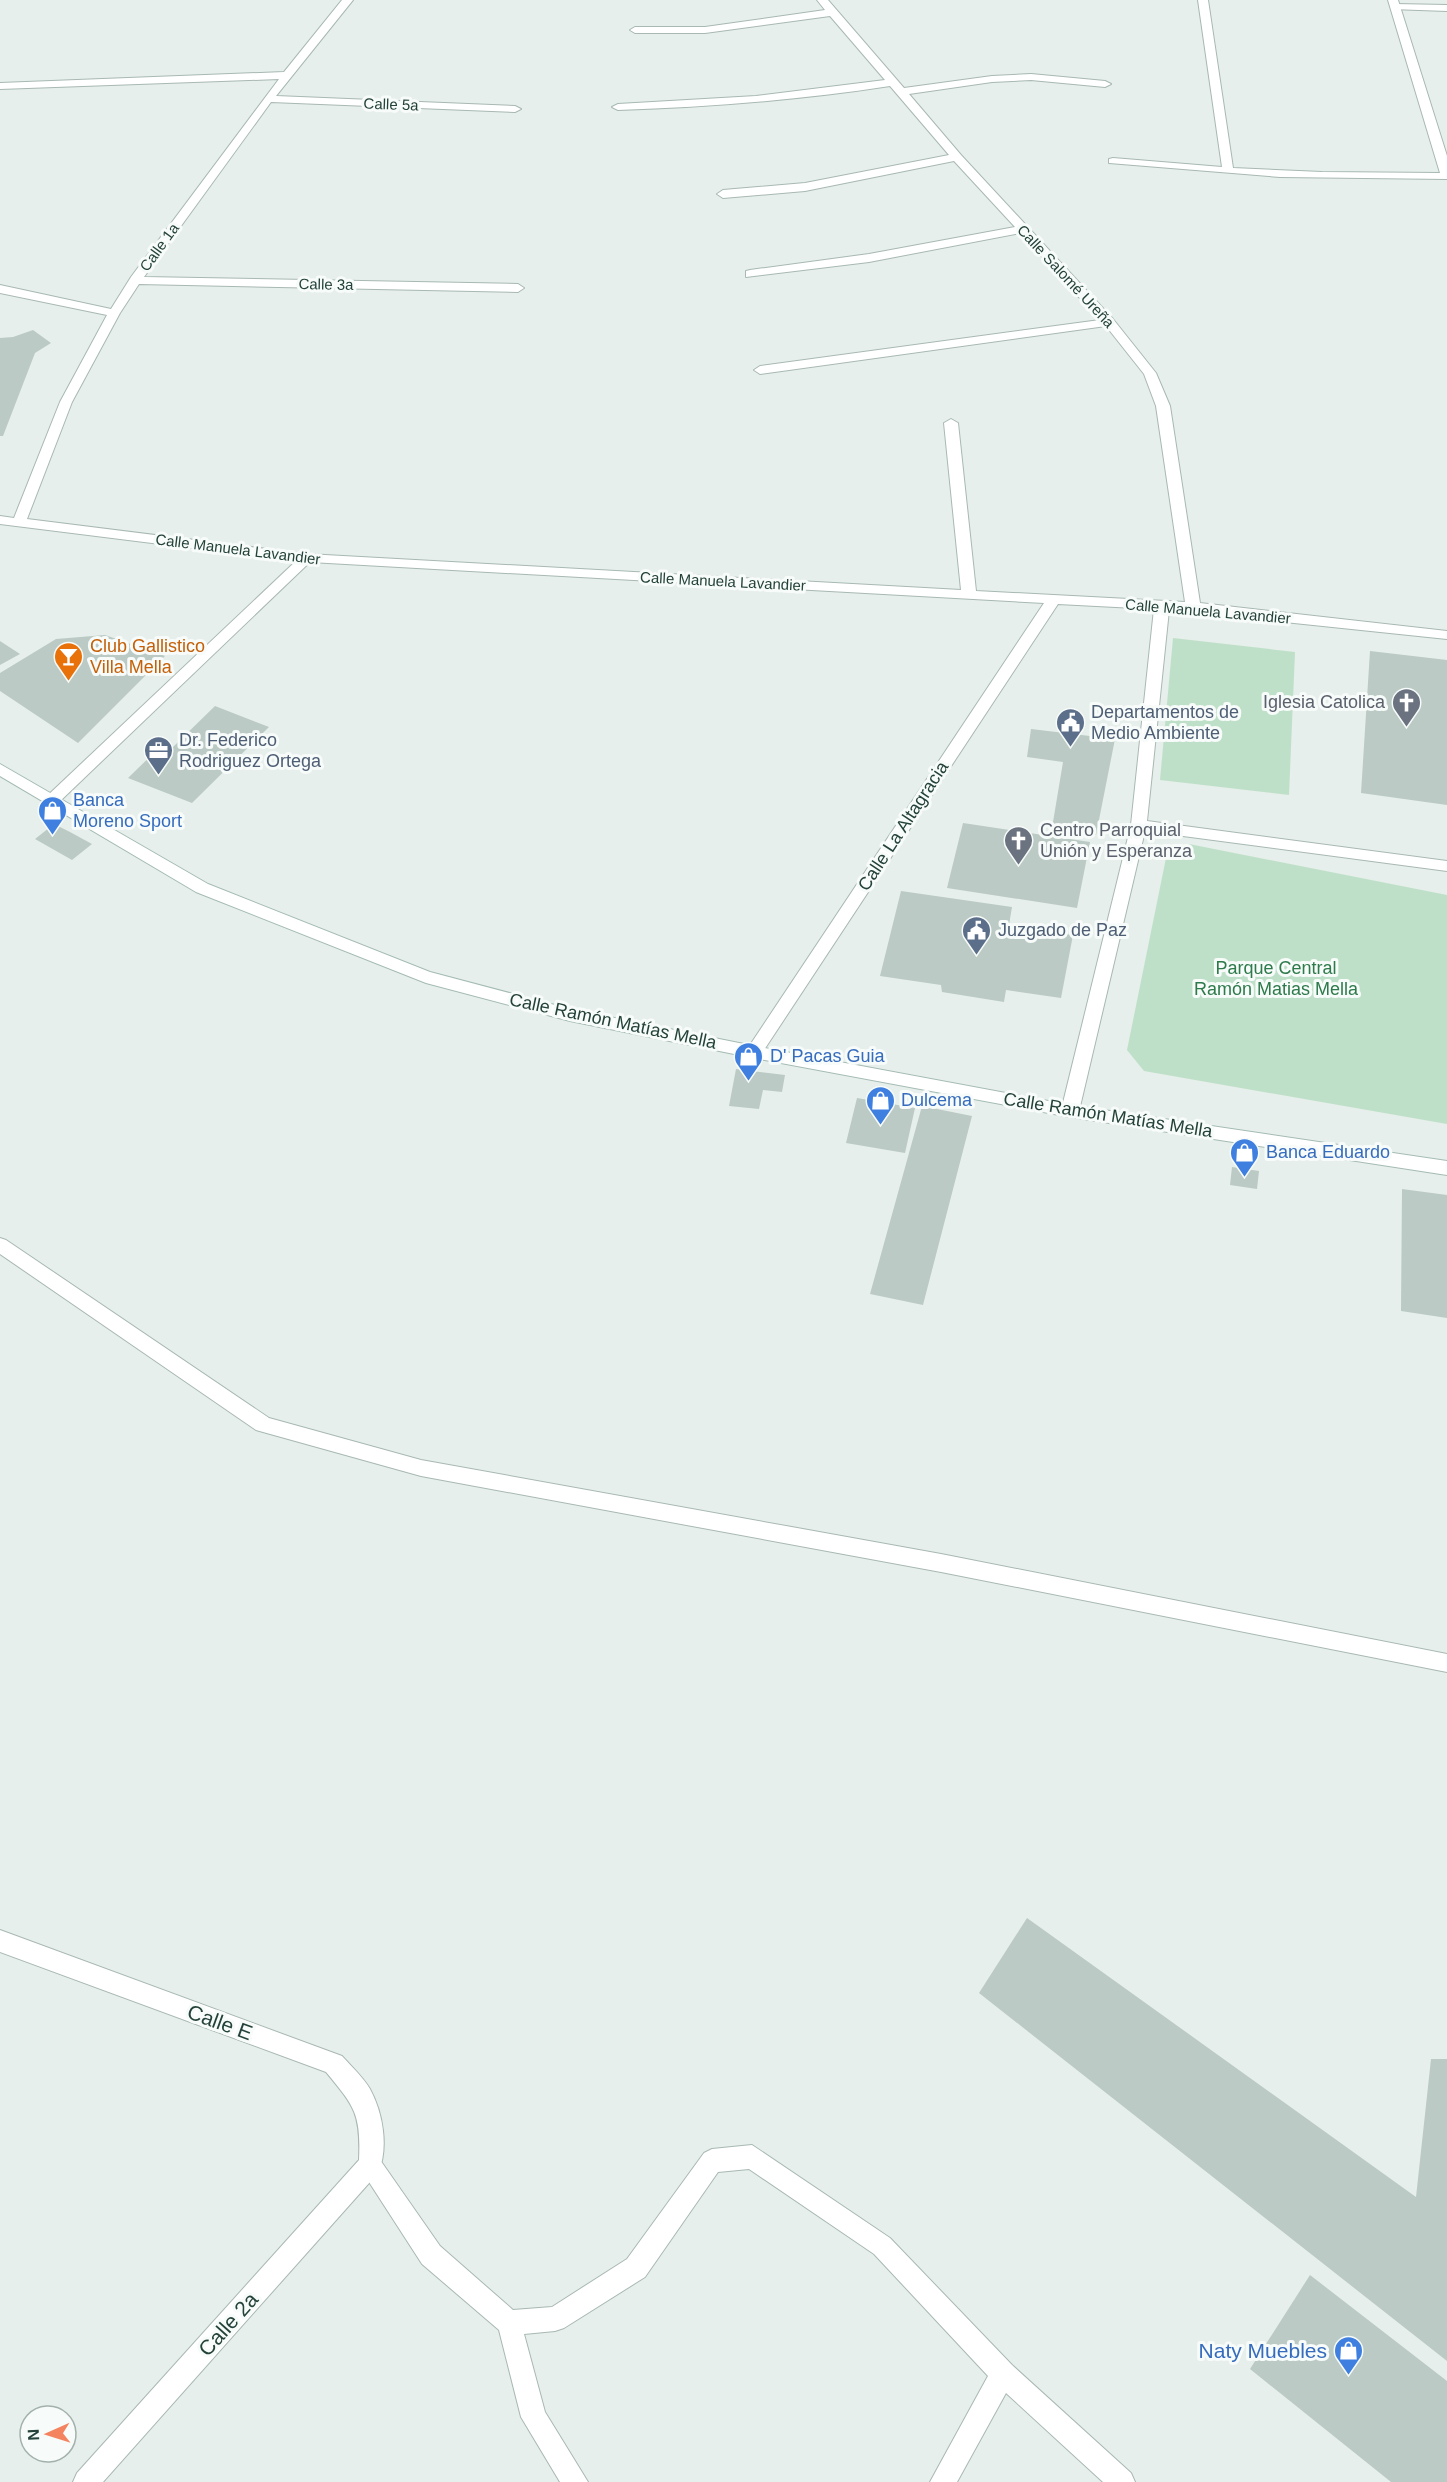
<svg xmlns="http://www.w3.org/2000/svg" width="1447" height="2482" font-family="Helvetica,sans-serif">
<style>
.green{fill:#bfe0c8}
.building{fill:#bbcac4}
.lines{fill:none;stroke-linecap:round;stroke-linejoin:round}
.lane-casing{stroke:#a8b8b2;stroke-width:2}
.street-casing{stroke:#a8b8b2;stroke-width:2}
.secondary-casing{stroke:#a4bbb3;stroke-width:2}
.lane{fill:#fff;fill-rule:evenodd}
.street{fill:#fff;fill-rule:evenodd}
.secondary{fill:#fff;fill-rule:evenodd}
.labels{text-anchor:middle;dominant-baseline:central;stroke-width:6;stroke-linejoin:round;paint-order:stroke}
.far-street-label{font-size:15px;fill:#24423a;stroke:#f7fbf9}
.food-label{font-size:18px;fill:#c56008;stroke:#f7fbf9;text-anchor:start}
.worship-label{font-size:18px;fill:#5b616d;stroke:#f7fbf9;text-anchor:end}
.service-label{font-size:18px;fill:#4e5e75;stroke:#f7fbf9;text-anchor:start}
.shop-label{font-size:18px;fill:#366cbe;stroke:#f7fbf9;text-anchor:start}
.street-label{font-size:18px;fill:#24423a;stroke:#f7fbf9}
.park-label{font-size:18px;fill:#2d7a4b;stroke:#f7fbf9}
.near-street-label{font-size:21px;fill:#24423a;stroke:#f7fbf9}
.near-shop-label{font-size:21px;fill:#366cbe;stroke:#f7fbf9;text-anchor:end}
</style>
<rect width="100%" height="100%" fill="#e6efeb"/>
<path class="green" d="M1173 638 1295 652 1289 795 1160 780Z
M1189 844 1447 895V1124L1144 1071 1127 1050 1166 858Z"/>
<path class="building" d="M33 330 51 343 35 353 3 436H0V338L13 337Z
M105 635 165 656 78 743 0 691V673L56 639Z
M0 641 20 654 0 665Z
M1370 651 1447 660V805L1361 793Z
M215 706 269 727 192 803 128 778 164 743 173 747Z
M1031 729 1115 739 1096 835 1052 828 1063 762 1027 757Z
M963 823 1090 842 1077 908 947 888Z
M54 824 70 832 92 844 72 860 35 839Z
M901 891 1012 907 1009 925 1073 935 1061 998 1006 990 1004 1002 942 992 941 985 880 976Z
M736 1069 785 1075 782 1092 763 1090 759 1109 729 1106Z
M857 1098 915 1108 905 1153 846 1143Z
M922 1106 972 1116 923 1305 870 1294Z
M1232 1167 1259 1171 1257 1189 1230 1185Z
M1402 1189 1447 1195V1318L1401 1311Z
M1027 1918 1416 2197 1431 2059H1447V2361L979 1993Z
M1310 2275 1447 2381V2482H1391L1250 2369Z"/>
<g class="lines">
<defs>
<path id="lane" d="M1395 4 1447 5V11L1391 9V5Z
M752 2145 890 2238 1012 2365 1131 2473 1135 2482H1103L1006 2393 957 2482H930L988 2376 874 2254 749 2169 718 2172 645 2277 564 2328 555 2331 524 2334 545 2412 588 2482H560L521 2417 499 2330 422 2264 358 2165 362 2157 370 2153 378 2157 440 2246 513 2310 552 2307 627 2259 704 2153 712 2149Z"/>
<path id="street" d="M342 0H353L276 96 515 106 521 109 515 112 271 102 144 277 518 284 524 288 518 292 139 284 120 313 72 402 27 519 307 554 961 590 944 423 951 419 958 423 976 591 1185 602 1156 406 1144 374 1106 326 760 374 754 370 760 366 1100 320 1020 233 869 262 746 277V271L750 270 869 254 1015 227 954 161 805 191 723 198 717 194 723 190 805 183 949 155 890 86C800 100 709 107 618 110L612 107 618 104 756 96 885 80 830 16 705 33H635L630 30 635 27H705L825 10 817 0H828L904 88 992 76 1031 74 1105 81 1111 84 1105 87 1031 80 992 82 909 94 961 155 1113 319 1156 373 1170 406 1200 603 1447 631V639L1169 610 1147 821 1447 861V871L1145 831 1079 1111 1076 1116 1070 1117 1064 1116 1061 1111 1131 825 1154 609 1058 604 760 1056H748L746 1052 748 1048 1044 603 310 562 56 805H46L43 801 46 797 296 561 0 524V516L14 518 60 402 107 315 0 293V285L111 309 131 277 279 79 0 89V83L284 72Z
M1198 0H1208L1233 168 1322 172 1440 173 1388 0H1398L1447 156V179L1280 177 1109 163V159L1113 158 1222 167Z
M0 1238 6 1240 269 1418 421 1460 941 1554 1447 1654V1672L941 1572 421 1476 263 1432 256 1430 0 1254Z
M0 1930 342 2056C351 2066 363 2077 370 2089 383 2113 389 2148 378 2173L103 2482H73L77 2473 359 2160C361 2114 355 2107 326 2072L0 1952Z"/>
<path id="secondary" d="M0 764 208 884 430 972 570 1009 754 1046 1070 1105 1447 1161V1175L1070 1117 754 1058 570 1021 426 983 196 892 0 776Z"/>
</defs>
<use href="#lane" class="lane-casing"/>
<use href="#street" class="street-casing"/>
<use href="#secondary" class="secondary-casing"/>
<use href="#lane" class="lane"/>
<use href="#street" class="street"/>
<use href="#secondary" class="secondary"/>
</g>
<defs>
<symbol id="bar-pin" viewBox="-11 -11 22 30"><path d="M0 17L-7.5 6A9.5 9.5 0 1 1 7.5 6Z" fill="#e8710a" stroke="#f7fbf9"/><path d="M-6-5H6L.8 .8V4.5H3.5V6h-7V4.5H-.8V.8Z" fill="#fff"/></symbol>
<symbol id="church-pin" viewBox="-11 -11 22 30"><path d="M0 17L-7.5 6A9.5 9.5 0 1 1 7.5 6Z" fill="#6b7280" stroke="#f7fbf9"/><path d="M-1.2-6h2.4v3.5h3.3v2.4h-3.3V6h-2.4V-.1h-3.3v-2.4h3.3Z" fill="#fff"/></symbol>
<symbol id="civic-pin" viewBox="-11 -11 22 30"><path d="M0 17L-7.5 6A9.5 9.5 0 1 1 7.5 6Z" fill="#5c6f8a" stroke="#f7fbf9"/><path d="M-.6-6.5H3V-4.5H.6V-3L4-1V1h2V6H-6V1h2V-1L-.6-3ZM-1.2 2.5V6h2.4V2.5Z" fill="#fff"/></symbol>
<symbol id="office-pin" viewBox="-11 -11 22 30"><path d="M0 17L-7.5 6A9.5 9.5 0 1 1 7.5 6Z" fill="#5c6f8a" stroke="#f7fbf9"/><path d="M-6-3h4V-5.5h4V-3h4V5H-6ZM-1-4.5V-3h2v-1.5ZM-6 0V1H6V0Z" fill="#fff"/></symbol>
<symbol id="shop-pin" viewBox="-11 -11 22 30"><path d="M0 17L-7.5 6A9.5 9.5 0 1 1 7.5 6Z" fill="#3f7fe0" stroke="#f7fbf9"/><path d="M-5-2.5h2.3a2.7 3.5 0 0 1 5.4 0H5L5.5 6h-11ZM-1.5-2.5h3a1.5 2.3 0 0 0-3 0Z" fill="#fff"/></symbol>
</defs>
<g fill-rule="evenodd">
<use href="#bar-pin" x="52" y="640" width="33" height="45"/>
<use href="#church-pin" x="1390" y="686" width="33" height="45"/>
<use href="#civic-pin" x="1054" y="706" width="33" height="45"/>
<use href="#office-pin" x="142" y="734" width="33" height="45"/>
<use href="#shop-pin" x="36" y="794" width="33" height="45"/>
<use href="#church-pin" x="1002" y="824" width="33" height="45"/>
<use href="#civic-pin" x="960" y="914" width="33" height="45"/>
<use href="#shop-pin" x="732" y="1040" width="33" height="45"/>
<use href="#shop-pin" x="864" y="1084" width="33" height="45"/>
<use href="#shop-pin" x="1228" y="1136" width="33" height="45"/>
<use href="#shop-pin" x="1332" y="2334" width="33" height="45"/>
</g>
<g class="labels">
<g class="far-street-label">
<text transform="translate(391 104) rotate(2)">Calle 5a</text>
<text transform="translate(159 247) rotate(-54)">Calle 1a</text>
<text transform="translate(1066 276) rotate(47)">Calle Salomé Ureña</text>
<text transform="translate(326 284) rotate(1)">Calle 3a</text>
<text transform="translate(238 549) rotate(7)">Calle Manuela Lavandier</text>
<text transform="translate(723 581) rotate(3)">Calle Manuela Lavandier</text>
<text transform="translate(1208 611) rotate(5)">Calle Manuela Lavandier</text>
</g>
<g class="food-label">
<text x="90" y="646">Club Gallistico<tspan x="90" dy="21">Villa Mella</tspan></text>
</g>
<g class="worship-label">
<text x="1385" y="702">Iglesia Catolica</text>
<text x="1040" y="830" text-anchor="start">Centro Parroquial<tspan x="1040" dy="21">Unión y Esperanza</tspan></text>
</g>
<g class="service-label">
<text x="1091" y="712">Departamentos de<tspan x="1091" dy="21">Medio Ambiente</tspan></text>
<text x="179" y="740">Dr. Federico<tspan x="179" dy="21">Rodriguez Ortega</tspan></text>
<text x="998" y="930">Juzgado de Paz</text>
</g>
<g class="shop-label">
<text x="73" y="800">Banca<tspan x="73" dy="21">Moreno Sport</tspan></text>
<text x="770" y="1056">D' Pacas Guia</text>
<text x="901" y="1100">Dulcema</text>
<text x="1266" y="1152">Banca Eduardo</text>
</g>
<g class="street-label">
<text transform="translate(903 826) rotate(-57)">Calle La Altagracia</text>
<text transform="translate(613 1021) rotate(12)">Calle Ramón Matías Mella</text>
<text transform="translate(1108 1115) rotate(9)">Calle Ramón Matías Mella</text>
</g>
<g class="park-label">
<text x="1276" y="968">Parque Central<tspan x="1276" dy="21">Ramón Matias Mella</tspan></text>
</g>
<g class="near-street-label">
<text transform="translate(220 2022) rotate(20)">Calle E</text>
<text transform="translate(228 2324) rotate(-48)">Calle 2a</text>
</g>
<g class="near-shop-label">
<text x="1327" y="2350">Naty Muebles</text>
</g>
</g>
<g transform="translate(48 2434) rotate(267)"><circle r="28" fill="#f7fbf9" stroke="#a3b1ad" stroke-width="1.5"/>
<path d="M0-4.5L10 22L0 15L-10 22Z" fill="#f4845f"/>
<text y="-9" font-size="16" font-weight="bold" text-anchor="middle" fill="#24423a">N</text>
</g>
</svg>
